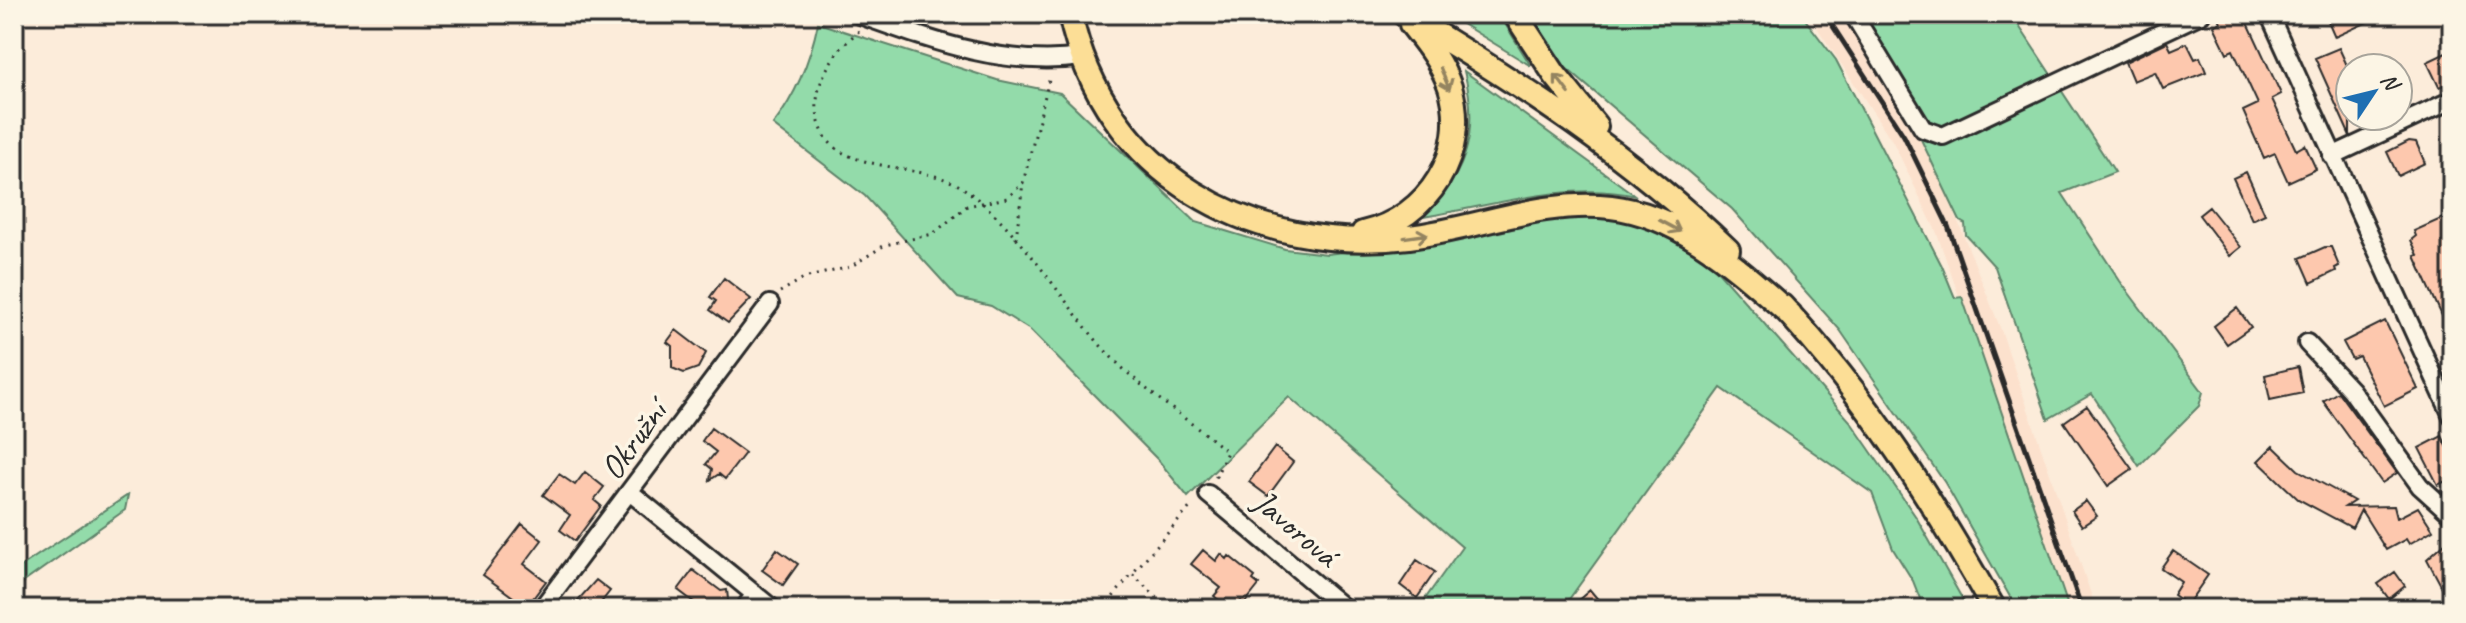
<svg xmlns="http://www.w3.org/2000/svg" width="2466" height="623" font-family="Caveat,sans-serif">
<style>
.built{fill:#fce1cd}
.green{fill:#93dbaa;stroke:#5f836a;stroke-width:2}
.building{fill:#fdc8ae;stroke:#2b2b2b;stroke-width:2}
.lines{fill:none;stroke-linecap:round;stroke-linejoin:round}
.minor-casing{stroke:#2b2b2b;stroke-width:22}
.major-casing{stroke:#2b2b2b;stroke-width:28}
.path{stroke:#2b2b2b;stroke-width:3;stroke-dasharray:2 6;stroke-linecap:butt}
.minor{stroke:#fcf5e5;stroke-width:16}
.major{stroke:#fcde96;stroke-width:22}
.rail{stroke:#2b2b2b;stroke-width:5}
.oneway{stroke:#948460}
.labels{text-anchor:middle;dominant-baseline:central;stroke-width:7;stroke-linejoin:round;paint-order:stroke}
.street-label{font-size:34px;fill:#2b2b2b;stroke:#fcf5e5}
</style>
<rect width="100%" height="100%" fill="#fcecda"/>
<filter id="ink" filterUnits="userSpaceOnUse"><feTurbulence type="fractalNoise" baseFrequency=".0125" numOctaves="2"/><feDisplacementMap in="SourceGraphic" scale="16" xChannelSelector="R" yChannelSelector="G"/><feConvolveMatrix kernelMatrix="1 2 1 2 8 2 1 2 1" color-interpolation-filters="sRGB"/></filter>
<g filter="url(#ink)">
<path class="built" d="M902 14H1006L1007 20 936 24Z
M1808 14H1841L1889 84 1940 176 2001 330 2096 609H2069L1936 231 1893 142Z"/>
<path class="green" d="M1446 14H1499L1531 66Z
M1528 14H1801L1836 60 1942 266 1955 298 1962 297 2069 609H2017L1945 483 1840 330 1732 209 1552 56Z
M1841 14H2011L2019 26 2115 172 2062 193 2120 281 2203 392 2199 406 2139 466 2092 394 2048 419 1995 267 1966 235 1965 224 1960 221 1916 129Z
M818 23 997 80 1060 93 1196 222 1285 249 1327 254 1459 238 1580 215 1634 220 1677 238 1716 269 1850 421 1916 517 1968 609H1924L1913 581 1893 549 1872 493 1721 388 1562 609H1418L1462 547 1289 397 1188 497 1159 461 1030 330 991 306 958 298 865 196 773 125C796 95 810 61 818 23Z
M1464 71 1636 196C1564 180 1483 209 1410 219 1467 186 1480 132 1464 71Z
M128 495 125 510 14 589V571Z"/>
<path class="building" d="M2217 14H2244L2281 94 2272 99 2296 150 2305 145 2316 169 2288 182 2275 153 2264 158 2243 111 2258 104 2233 50 2227 53 2214 26 2221 22Z
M2325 14H2385L2335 37Z
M2167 42 2171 50 2187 43 2195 59 2200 57 2206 72 2163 89 2155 72 2133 81 2125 62Z
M2339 48 2350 72V136L2315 58Z
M2448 52 2452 82 2439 87 2427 62Z
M2409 141 2416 142 2425 163 2398 176 2387 152Z
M2246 172 2265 214 2252 220 2233 178Z
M2209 207 2241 247 2230 256 2199 215Z
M2452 214V338L2415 256 2418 255 2411 240 2416 236 2414 231Z
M2325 247H2331L2339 266 2335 268 2336 271 2311 283 2300 258Z
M724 278 751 299 728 323 710 310 716 301 710 297Z
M2237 308 2251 327 2227 344 2214 326Z
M2385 321 2418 389 2384 406 2359 356 2352 359 2343 342Z
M676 330 706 353 698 368 684 373 672 368V346L667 342Z
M2298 367 2303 393 2270 400 2265 375Z
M2338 392 2397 473 2382 483 2323 401Z
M2087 406 2132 469 2108 486 2064 422Z
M711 428 745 453 725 479 719 474 710 480 712 469 706 464 716 452 702 441Z
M2442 436 2452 456V478L2438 485 2419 448Z
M2273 446 2298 470 2354 501 2345 507 2394 506 2397 518 2418 507 2433 530 2409 544 2406 539 2386 550 2361 510 2352 528 2298 499 2258 461Z
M1275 447 1293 462 1268 496 1249 482Z
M585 472 604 487 594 500 601 506 575 541 560 530 570 515 543 495 559 474 575 485Z
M2086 501 2097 516 2082 526 2072 511Z
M522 524 542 540 524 564 546 581 525 609H504L513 597 483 575Z
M2446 542 2452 553V606L2427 559Z
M777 549 798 564 783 585 762 570Z
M1203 550 1216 561 1221 554 1227 559 1229 556 1255 577 1253 580 1259 585 1244 604 1241 601 1229 609 1214 596 1221 588 1191 564Z
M2173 551 2208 575 2187 605 2173 595 2181 582 2161 568Z
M1417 560 1435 572 1417 598 1400 585Z
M693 570 721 591 727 590 729 609H703L678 590Z
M2395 572 2405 586 2389 599 2378 584Z
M596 580 610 591 596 609H570Z
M1590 590 1606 609H1568Z"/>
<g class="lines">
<defs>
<path id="minor" d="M857 14C930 40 1003 68 1082 57
M1853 14 1923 129 1943 136 2201 14
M2269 14 2452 416
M2332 156 2452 100
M2307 343 2351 390 2420 486 2452 515
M631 493 773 609
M1208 494 1345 609
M541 609 770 304
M744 609 755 594"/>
<path id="major" d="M1070 14C1104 174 1252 256 1409 237 1476 229 1543 199 1611 207 1681 215 1739 270 1790 314
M1404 14C1520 84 1630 155 1728 250
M1515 14 1555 75 1596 126
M1363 233C1429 218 1470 152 1450 87 1442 63 1426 43 1411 24
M1782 306C1867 397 1933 501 1994 609"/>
</defs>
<use href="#minor" class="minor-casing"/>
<use href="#major" class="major-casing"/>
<path class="path" d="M859 31C829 55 803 98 825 136 846 173 927 163 963 188 1020 228 1057 295 1102 347 1137 387 1186 417 1227 452L1214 481
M1016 238 1023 183
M780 292 804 278 850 267 885 245 933 234 967 206 1007 198 1023 183 1050 76
M1103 609 1132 574
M1169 609 1132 574 1193 504"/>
<use href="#minor" class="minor"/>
<use href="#major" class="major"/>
<path class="rail" d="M1825 14 1904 136 1948 226 2082 609"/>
</g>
<defs><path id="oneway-shaft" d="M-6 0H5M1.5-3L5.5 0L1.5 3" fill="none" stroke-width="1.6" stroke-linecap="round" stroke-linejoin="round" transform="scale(2)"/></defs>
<g class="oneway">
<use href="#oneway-shaft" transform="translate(1445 79) rotate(68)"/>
<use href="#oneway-shaft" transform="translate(1562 84) rotate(-127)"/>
<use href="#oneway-shaft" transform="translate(1670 226) rotate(28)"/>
<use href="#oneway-shaft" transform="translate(1416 236) rotate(-8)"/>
</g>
</g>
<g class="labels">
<g class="street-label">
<text transform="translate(633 440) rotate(-54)">Okružní</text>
<text transform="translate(1296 528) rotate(40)">Javorová</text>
</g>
</g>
<rect width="2466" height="623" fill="none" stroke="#fcf5e5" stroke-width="48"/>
<rect x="24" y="24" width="2418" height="575" fill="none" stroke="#2b2b2b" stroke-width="3" filter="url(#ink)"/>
<g transform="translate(2374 92) rotate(55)"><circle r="38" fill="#fcf5e5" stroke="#a8a49b" stroke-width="2"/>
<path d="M0-6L14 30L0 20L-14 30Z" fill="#1f6fb2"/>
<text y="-12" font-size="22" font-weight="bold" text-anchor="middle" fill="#2b2b2b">N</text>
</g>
</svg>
